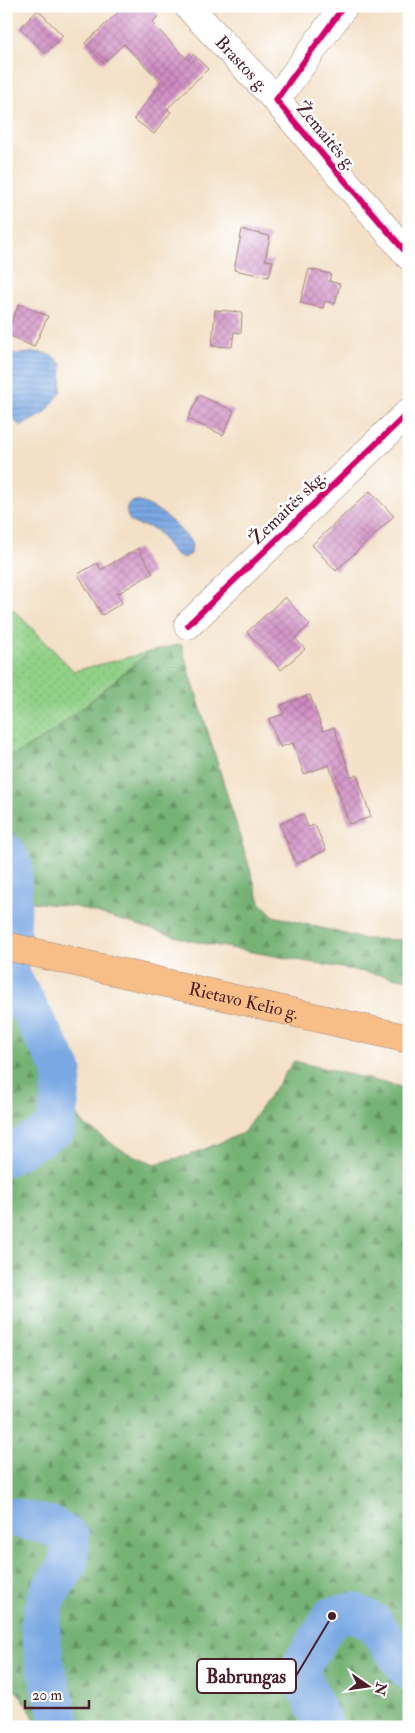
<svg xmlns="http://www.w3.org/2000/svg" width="415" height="1733" font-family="'IM FELL Double Pica',serif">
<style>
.grass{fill:url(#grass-dots);stroke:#6d7859}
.forest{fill:url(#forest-firs);stroke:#5f6850}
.water{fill:url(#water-rules);stroke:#626487}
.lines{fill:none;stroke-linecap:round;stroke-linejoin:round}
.river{stroke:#79a8e3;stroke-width:39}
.building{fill:url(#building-cross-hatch)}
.minor-casing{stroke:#9e8078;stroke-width:29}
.major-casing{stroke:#9e8078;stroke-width:29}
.minor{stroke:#fff;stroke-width:28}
.major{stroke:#f7be88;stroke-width:28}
.cycleway-casing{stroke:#fff;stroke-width:9}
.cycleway{stroke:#d6006c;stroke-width:6}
.labels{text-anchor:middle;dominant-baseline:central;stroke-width:5;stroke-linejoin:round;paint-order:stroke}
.street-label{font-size:18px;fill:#4a1f2b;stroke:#fff}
.leader{fill:none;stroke:#4a1f2b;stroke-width:2}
.callout-dot{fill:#4a1f2b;stroke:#fff;stroke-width:2}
.callout{fill:#fff;stroke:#4a1f2b;stroke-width:2}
.callout-label{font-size:19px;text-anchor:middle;font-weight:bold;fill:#4a1f2b}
</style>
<defs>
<pattern id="grass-dots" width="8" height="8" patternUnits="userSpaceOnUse" patternTransform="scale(1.25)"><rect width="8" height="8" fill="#90d087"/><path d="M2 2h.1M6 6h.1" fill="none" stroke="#7eb275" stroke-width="1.8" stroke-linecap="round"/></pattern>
<pattern id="forest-firs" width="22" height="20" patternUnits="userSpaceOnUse" patternTransform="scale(1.25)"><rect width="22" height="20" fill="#74b274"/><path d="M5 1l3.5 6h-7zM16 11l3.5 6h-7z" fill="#61905f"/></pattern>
<pattern id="water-rules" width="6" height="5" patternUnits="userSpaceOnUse" patternTransform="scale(1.25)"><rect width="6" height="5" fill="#79a8e3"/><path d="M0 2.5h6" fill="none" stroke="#6588b8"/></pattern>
<pattern id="building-cross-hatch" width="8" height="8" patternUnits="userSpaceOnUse" patternTransform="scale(1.25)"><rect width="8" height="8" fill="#d08dc3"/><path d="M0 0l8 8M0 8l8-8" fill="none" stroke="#ab739f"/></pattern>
</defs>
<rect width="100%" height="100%" fill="#fff"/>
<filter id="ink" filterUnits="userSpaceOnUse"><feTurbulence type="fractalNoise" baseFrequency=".02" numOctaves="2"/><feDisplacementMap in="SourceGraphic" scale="10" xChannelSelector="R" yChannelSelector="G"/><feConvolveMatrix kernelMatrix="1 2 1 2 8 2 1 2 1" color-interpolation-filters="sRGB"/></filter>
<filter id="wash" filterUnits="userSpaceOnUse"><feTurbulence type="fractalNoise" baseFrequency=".0096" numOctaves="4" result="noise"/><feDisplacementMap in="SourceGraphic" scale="20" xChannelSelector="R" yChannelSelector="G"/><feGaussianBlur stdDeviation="1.12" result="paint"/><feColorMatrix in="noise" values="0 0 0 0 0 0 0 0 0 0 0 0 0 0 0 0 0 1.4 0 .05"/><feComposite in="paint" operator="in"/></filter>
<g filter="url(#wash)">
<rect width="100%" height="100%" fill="#f3e0c6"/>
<path class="grass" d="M6 602 74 671 149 652 53 732 13 756 6 754Z"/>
<path class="forest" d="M181 644 260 902 274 916 364 939 409 940V980L191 941 76 907 23 901 24 887 18 839 6 823V754L13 756 53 732 149 652Z
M6 1002 51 1080 83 1124 125 1152 155 1164 190 1155 243 1133 294 1061 409 1089V1727H38C30 1709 22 1694 6 1682Z"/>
<path class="water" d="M6 351C29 361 37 341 62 364L61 392 45 413 21 426 6 414Z
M135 501C159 505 175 525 192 542L191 554 184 558C167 554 167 538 154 529 146 524 135 528 129 519 126 514 126 509 128 504Z
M6 823 18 839 24 887 22 925 6 921Z"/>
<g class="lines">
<path class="river" d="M6 853 13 865 10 975 63 1071 56 1128 6 1157
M6 1516 52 1526 70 1538 69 1563 47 1596 40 1625 45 1664 62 1727
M324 1727 299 1670 332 1616 353 1612 373 1622 409 1671"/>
</g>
<g id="blocks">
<path class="building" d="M125 6H149L158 16 152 23 188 60 193 54 208 69 167 109 171 112 154 134 134 119 161 82 124 44 103 63 85 43Z
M38 10 63 36 45 53 20 28Z
M242 230 270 236 265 260 273 261 269 277 234 270Z
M309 269 331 274 329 281 340 284 335 304 325 301 323 308 300 303Z
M19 304 48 316 34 347 6 334Z
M215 310 242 312 241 333 234 332 232 347 212 346Z
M199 395 234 411 223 435 188 419Z
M370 491 394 516 336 571 312 545Z
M138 548 153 573 117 594 122 603 102 615 78 574 97 563 101 570Z
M285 597 310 625 295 638 305 649 281 670 247 632Z
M310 695 323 731 334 727 351 777 357 775 371 817 349 824 329 765 304 774 293 743 280 747 269 719 284 714 281 705Z
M303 814 308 827 315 825 326 850 296 864 280 824Z"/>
</g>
</g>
<g filter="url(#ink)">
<use href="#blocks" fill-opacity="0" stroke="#9e8078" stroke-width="1"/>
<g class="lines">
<defs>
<g id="minor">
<path id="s1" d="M188 6 276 100"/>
<path d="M344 6 276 100 409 256"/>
<path d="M188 625 409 412"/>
</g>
<g id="major">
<path id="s2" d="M6 946 409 1039"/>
</g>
</defs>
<use href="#minor" class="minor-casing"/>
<use href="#major" class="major-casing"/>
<use href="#minor" class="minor"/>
<use href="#major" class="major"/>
<defs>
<path id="cycleway" d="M344 6 276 100 409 256
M188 625 409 412"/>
</defs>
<use href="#cycleway" class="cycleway-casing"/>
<use href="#cycleway" class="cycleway"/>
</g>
</g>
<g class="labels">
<g class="street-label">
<text stroke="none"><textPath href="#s1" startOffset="79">Brastos g.</textPath></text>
<text transform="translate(326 136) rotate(50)">Žemaitės g.</text>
<text transform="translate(288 508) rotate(-44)">Žemaitės skg.</text>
<text stroke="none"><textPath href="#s2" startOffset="244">Rietavo Kelio g.</textPath></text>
</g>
</g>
<path class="leader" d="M332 1616L296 1676"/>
<circle class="callout-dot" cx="332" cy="1616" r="5"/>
<rect class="callout" x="197" y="1659" width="99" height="34" rx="5"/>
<g class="callout-label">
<text x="246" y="1683">Babrungas</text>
</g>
<rect width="415" height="1733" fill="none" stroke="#fff" stroke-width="25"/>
<g transform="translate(368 1686) rotate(103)" stroke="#ffffff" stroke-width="4" paint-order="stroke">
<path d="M0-4L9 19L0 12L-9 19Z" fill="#4a1f2b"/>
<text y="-8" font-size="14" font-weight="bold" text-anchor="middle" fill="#4a1f2b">N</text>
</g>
<path d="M25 1700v8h64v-8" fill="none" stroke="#4a1f2b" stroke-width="2.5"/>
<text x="32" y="1700" font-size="15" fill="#4a1f2b" stroke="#ffffff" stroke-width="4" paint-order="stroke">20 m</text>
</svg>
